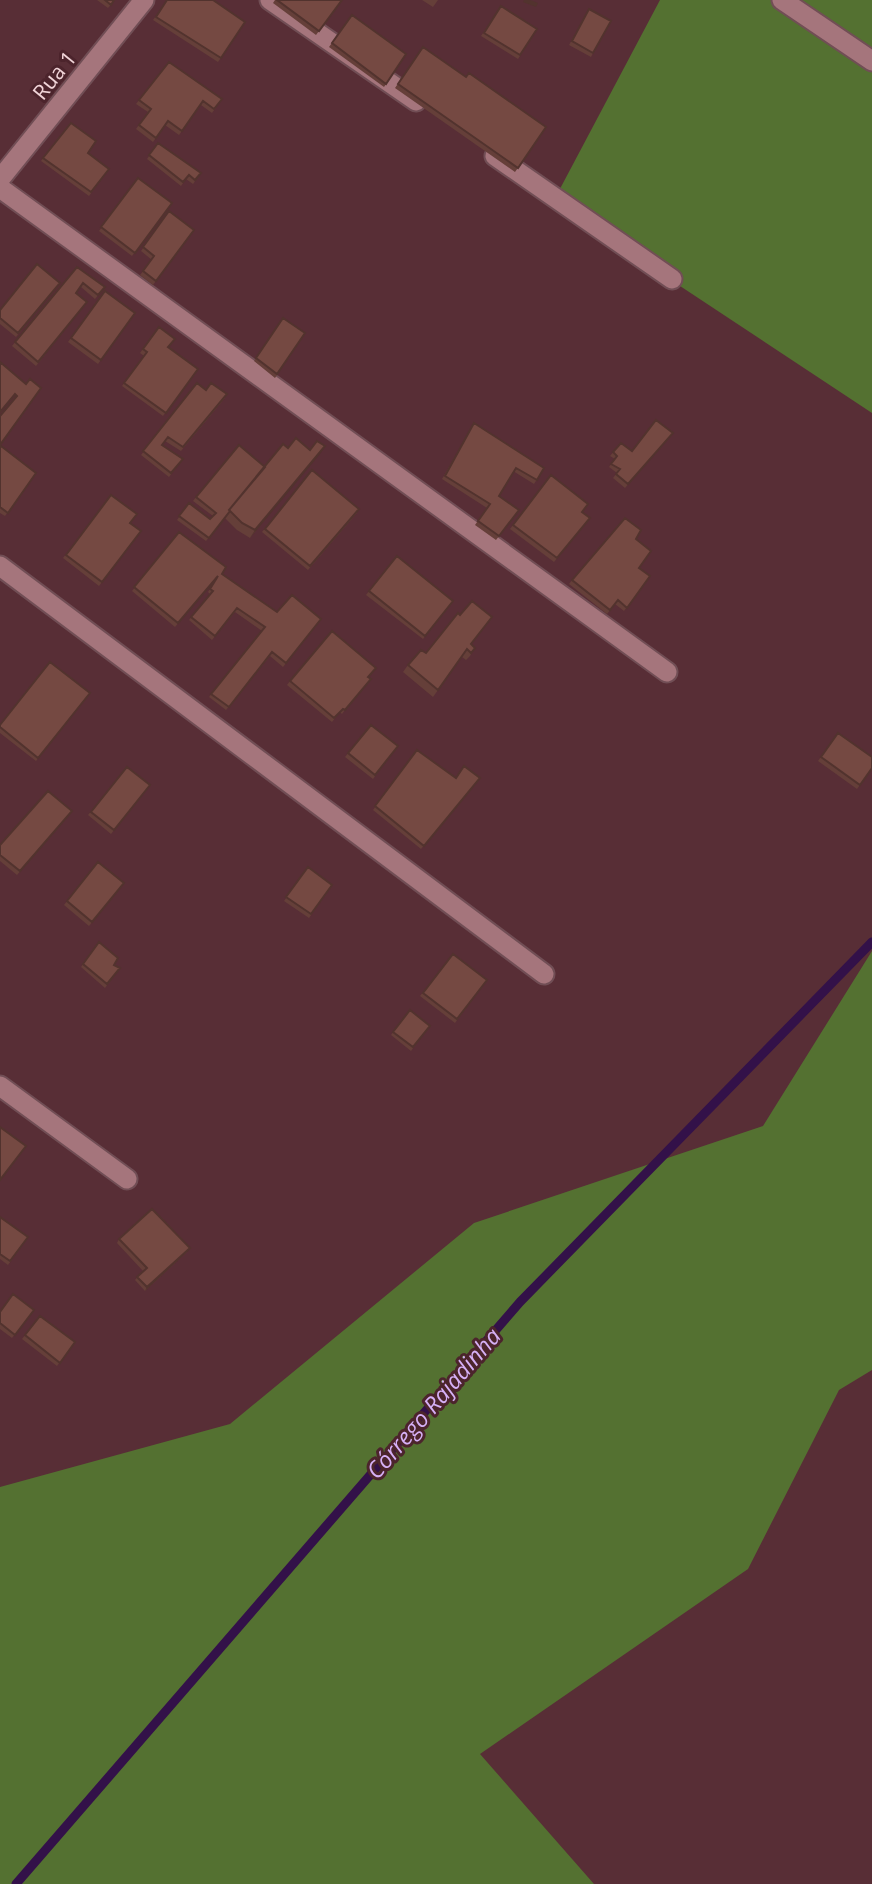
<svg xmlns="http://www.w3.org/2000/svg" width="872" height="1884" font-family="'Open Sans',sans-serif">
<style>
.green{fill:#547131}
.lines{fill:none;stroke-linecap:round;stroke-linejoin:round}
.stream{stroke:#331149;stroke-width:9}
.minor-casing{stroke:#714e55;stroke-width:23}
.minor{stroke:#a5757c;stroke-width:19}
.wall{fill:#653f39}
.shaded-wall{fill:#52332e}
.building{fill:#754942;stroke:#52332e;stroke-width:2}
.labels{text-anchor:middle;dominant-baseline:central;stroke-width:6;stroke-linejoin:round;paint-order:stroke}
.street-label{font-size:21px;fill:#f0d4d8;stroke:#4c242c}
.water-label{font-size:23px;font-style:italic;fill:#d6b0f6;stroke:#4c242c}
</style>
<rect width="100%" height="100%" fill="#582e36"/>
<path class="green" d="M660 0H872V413L553 202Z
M872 951V1370L839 1390 748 1569 480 1754 594 1884H0V1487L230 1424 474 1223 763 1126Z"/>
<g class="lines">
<path class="stream" d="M16 1884 520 1302 872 942"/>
<defs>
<path id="minor" d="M270 0 416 101
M782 0 872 61
M495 156 672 279
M0 179 144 0
M0 188 667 672
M0 566 544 974
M0 1086 127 1179"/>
</defs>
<use href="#minor" class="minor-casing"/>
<use href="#minor" class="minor"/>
</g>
<path class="wall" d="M97 0H115L108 8Z
M167 0 245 22 218 62 153 20Z
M275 0H342L316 35 273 3Z
M422 0H438L433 7Z
M501 6 537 29 518 59 481 36Z
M587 13 593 53 591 57 569 45Z
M352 15 406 54 384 87 329 47Z
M423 47 466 77 546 127 515 172 395 88Z
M169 62 222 99 212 113 201 105 179 135 165 125 153 142 136 129 148 112 136 104Z
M71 123 88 153 109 169 89 196 41 161Z
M158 143 201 173 193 184 186 179 181 186 147 159Z
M138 178 172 203 132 256 99 231Z
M169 211 194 230 153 285 140 275 152 260 141 251Z
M77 267 105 287 95 299 81 287 76 293 87 302 36 366 12 346Z
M60 283 16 337 0 324V310Z
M105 291 135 313 98 364 68 342Z
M283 318 305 333 275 378 254 361Z
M159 327 169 347 198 369 163 416 122 386 144 356 140 353Z
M197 383 206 389 225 398 181 451 165 441 162 445 183 459 169 477 141 455Z
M472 427 544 468 534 484 513 471 499 496 519 510 496 540 475 525 487 508 442 479Z
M673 433 625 488 613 478 617 473 609 467 615 459 610 456 621 443 632 451Z
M325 446 250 538 237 530 225 518 206 541 177 520 189 503 210 519 213 516 193 501 196 497 265 467 288 448 310 450Z
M0 447 36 473 5 516 0 513Z
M312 470 357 513 308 570 262 532Z
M551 475 582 512 590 518 554 562 510 529Z
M111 495 130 523 141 531 99 586 63 558Z
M179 532 222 574 277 612 321 619 283 667 270 656 226 710 209 697 262 631 235 612 212 640 189 620 210 594 208 592 216 579 175 627 132 591Z
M636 539 639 568 650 576 624 611 615 604 607 614 569 584 572 580Z
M397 556 453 601 423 639 366 595Z
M471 644 475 648 470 656 466 660 462 657 433 697 403 672 408 665 426 653Z
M369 678 342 714 340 712 332 722 287 685 290 681Z
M90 693 36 761 0 733V725Z
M371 725 398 746 373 779 345 757Z
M838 733 872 769 857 789 818 761Z
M417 750 456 778H480L421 849 373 810Z
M127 767 150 785 111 834 88 815Z
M72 811 17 875 0 861V845Z
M98 862 124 883 89 926 64 905Z
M308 867 332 885 309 918 284 901Z
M99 942 114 965 120 968 105 988 81 967Z
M453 954 487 980 455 1023 420 996Z
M410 1010 430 1026 411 1051 391 1035Z
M0 1217 28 1237 8 1265 0 1259Z
M119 1239 187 1252 145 1291 135 1280 143 1271 117 1243Z
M34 1310 12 1338 0 1329V1312Z
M40 1316 75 1342 57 1366 22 1339Z"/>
<path class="shaded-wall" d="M524 0H530L538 3 536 7 523 2Z
M325 446 320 454 250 538 255 530Z
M190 1248 187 1252 145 1291 147 1287Z"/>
<path class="building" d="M105 0H114L111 5Z
M167 0H213L245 22 221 58 156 17Z
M277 0H342L319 31Z
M501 6 537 29 520 55 484 33Z
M589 9 611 21 593 53 572 41Z
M352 15 406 54 386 84 332 43Z
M423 47 466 77 469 73 546 127 518 168 398 84Z
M169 62 222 99 214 109 203 101 182 131 168 121 156 138 139 125 151 109 139 100Z
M71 123 96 141 88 153 109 169 91 192 43 158Z
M158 143 201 173 195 180 189 175 183 182 149 155Z
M138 178 172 203 135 253 101 227Z
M169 211 194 230 156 281 143 271 154 256 143 247Z
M37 264 60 283 18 333 0 318V310Z
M77 267 105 287 98 295 83 283 76 293 87 302 38 362 15 342Z
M105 291 135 313 101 360 71 338Z
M283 318 305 333 277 374 256 358Z
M159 327 175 339 168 347 198 369 166 413 124 383 147 352 143 349Z
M0 362 26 384 30 379 41 388 0 445V416L17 396 15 394 0 412Z
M197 383 206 390 211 383 227 394 183 447 168 437 162 445 183 459 171 473 143 451Z
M656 420 673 433 628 484 616 474 620 469 611 464 617 456 613 452 621 443 632 451Z
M474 423 544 468 537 480 516 468 499 496 519 510 499 536 478 521 490 504 445 476Z
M296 438 310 450 317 441 325 446 255 530 242 523 229 510 283 444 288 448Z
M239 445 265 467 229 510 230 511 209 538 179 516 189 503 210 519 216 513 196 497Z
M1 446 36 473 8 513 0 507V447Z
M312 470 359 509 310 566 265 529Z
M551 475 588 504 582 512 590 518 557 558 513 525Z
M111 495 137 514 130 523 141 531 102 582 66 555Z
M625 518 641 530 636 539 651 551 639 568 650 576 627 608 618 600 610 610 572 580Z
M179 532 226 567 222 574 277 612 292 595 321 619 286 663 272 652 229 707 211 694 265 627 237 608 215 636 191 617 213 591 210 589 218 576 178 623 134 587Z
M397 556 453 601 425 636 369 591Z
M472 601 492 617 471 644 475 648 471 653 467 649 438 690 408 665 421 650 426 653 458 613 460 615Z
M332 631 376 668 368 677 371 679 345 710 343 709 334 718 290 681Z
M50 662 90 693 38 758 0 727V725Z
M371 725 398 746 375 775 348 753Z
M838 733 872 757V768L860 785 821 757Z
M417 750 456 778 464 766 480 778 424 846 375 806Z
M127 767 150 785 114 830 91 812Z
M48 791 72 811 20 871 0 855V845Z
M98 862 124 883 92 922 67 901Z
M308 867 332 885 311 914 286 897Z
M99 942 118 958 114 965 120 968 107 984 83 964Z
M453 954 487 980 457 1019 423 993Z
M410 1010 430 1026 413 1047 393 1032Z
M0 1127 26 1146 0 1180Z
M152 1209 190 1248 147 1287 137 1277 147 1268 119 1239Z
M0 1217 28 1237 10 1261 0 1254Z
M13 1294 34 1310 15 1335 0 1323V1312Z
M40 1316 75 1342 60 1363 25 1335Z"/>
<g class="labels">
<g class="street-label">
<text transform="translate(54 75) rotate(-51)">Rua 1</text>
</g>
<g class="water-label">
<text transform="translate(433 1403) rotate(-49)">Córrego Rajadinha</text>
</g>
</g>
</svg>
